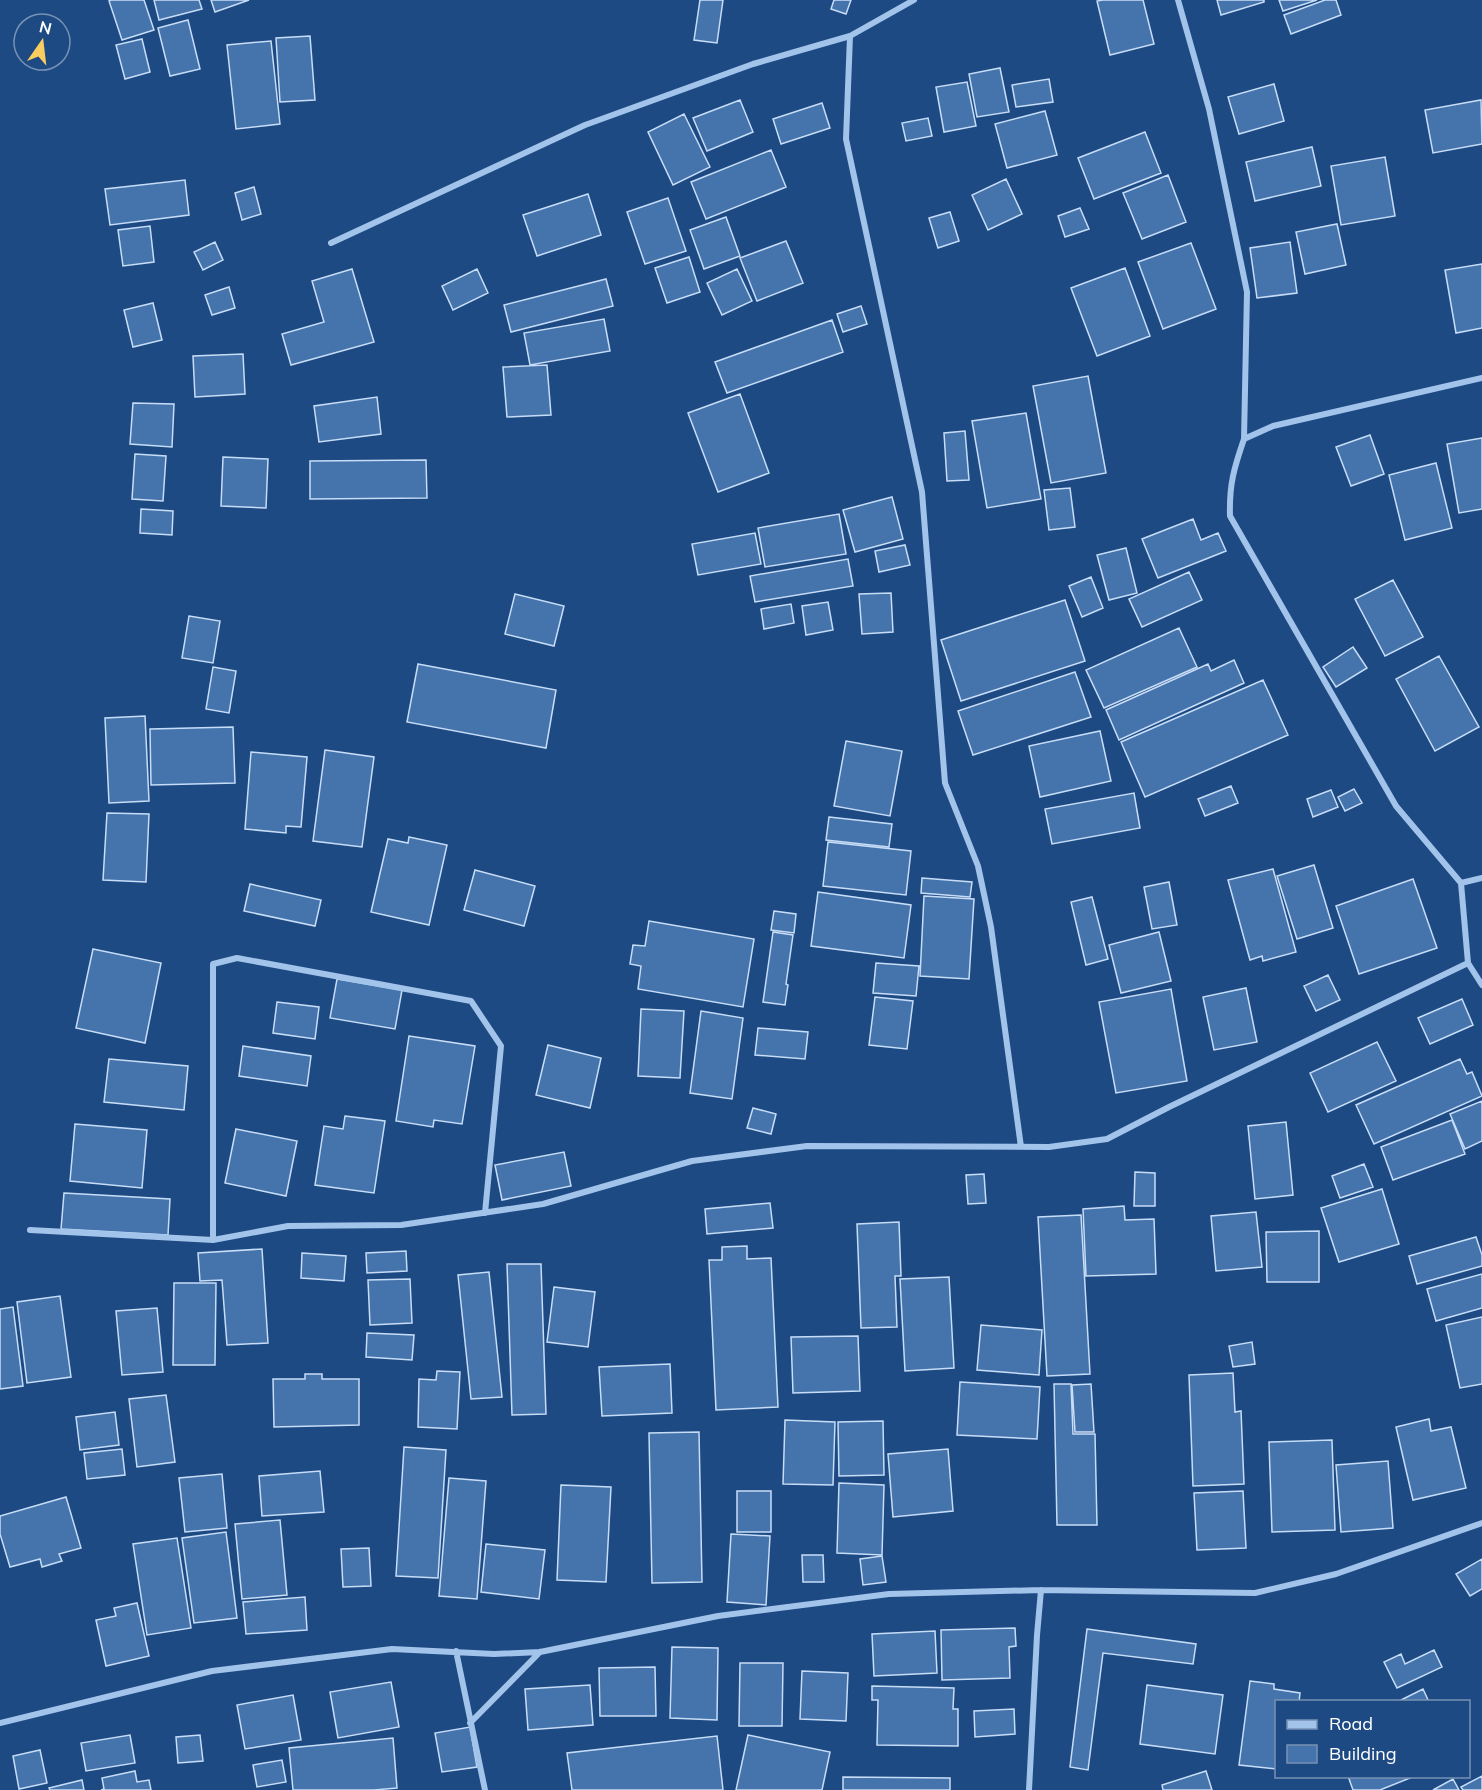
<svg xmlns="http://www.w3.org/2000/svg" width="1482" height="1790" font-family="Mulish,sans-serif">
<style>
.building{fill:#4573ab;stroke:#c7ddf7;stroke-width:1.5}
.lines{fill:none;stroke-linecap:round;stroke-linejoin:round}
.street{stroke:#a2c3ea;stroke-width:6}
</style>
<rect width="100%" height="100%" fill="#1d4a83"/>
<path class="building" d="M111 0H144L154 30 122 40 109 1Z
M154 0H199L202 9 159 20Z
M211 0H249L215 12Z
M700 0H723L717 43 694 40Z
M834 0H851L846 14 831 9Z
M1103 0H1143L1154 44 1110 55 1097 1Z
M1217 0H1264V2L1221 15Z
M1279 0H1317L1283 11Z
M1325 0H1336L1341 15 1291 34 1284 15Z
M188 20 200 69 170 76 158 28Z
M310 36 315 100 280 102 276 38Z
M142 39 150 72 125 79 116 45Z
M271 41 280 124 236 129 227 45Z
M1000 68 1009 112 977 117 969 74Z
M1049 79 1053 102 1016 107 1012 85Z
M967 82 976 126 944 132 936 87Z
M1274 84 1284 121 1239 134 1228 97Z
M740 100 753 132 707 151 693 118Z
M1481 100 1482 144 1433 153 1425 110Z
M822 103 830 128 781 144 773 119Z
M1045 111 1057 155 1007 168 995 124Z
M684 114 710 167 673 185 648 132Z
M928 118 932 136 906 141 902 123Z
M1145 132 1161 173 1094 199 1078 158Z
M1312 147 1321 186 1255 201 1246 162Z
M771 150 786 187 706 219 691 182Z
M1385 157 1395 216 1341 225 1331 166Z
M1168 175 1186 222 1142 239 1123 193Z
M1006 179 1022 214 988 230 972 195Z
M185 180 189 215 110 225 105 189Z
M254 187 261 214 242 220 235 193Z
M588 194 601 235 537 256 523 215Z
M668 198 686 251 645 264 627 212Z
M1080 208 1089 229 1065 237 1058 216Z
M950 212 959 241 938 248 929 218Z
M726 217 740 256 704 269 690 230Z
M1337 224 1346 265 1305 274 1296 232Z
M150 226 154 262 123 266 118 230Z
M786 241 803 283 757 301 740 258Z
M215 242 223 260 203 270 194 252Z
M1290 242 1297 293 1257 298 1250 248Z
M1191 243 1216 309 1163 329 1138 262Z
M689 257 700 292 667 303 655 268Z
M1482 264V328L1456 333 1445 270Z
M1125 268 1150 336 1097 356 1071 288Z
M352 269 374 342 291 365 282 334 324 322 312 281Z
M477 269 488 293 453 310 442 286Z
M737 269 752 301 722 315 707 283Z
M606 279 613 306 511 332 504 305Z
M229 287 235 308 212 315 205 295Z
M153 303 162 340 133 347 124 310Z
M861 306 867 324 843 332 837 314Z
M604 319 610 351 530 365 524 333Z
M832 320 843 352 727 393 715 362Z
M243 354 245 394 195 397 193 356Z
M547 365 551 415 507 417 503 367Z
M1088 376 1106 473 1051 483 1033 386Z
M740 394 769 473 718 492 688 413Z
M377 397 381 434 319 442 314 406Z
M133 403 174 404 172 447 130 444Z
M1026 413 1041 499 987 508 972 421Z
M965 431 969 480 947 481 944 433Z
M1370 435 1384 474 1351 486 1336 447Z
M1482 438V509L1459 513 1447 444Z
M135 454 166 456 163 501 132 499Z
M223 457 268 459 266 508 221 506Z
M426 460 427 498 310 499V461Z
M1436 463 1452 528 1405 540 1389 475Z
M1070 488 1075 527 1049 530 1044 490Z
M892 497 903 539 855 552 843 510Z
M141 509 173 511 172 535 140 533Z
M839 514 846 554 765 567 758 528Z
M1193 519 1201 540 1218 533 1226 551 1158 578 1142 539Z
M755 533 761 564 698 575 692 544Z
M905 545 910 565 879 572 875 551Z
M1126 548 1137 593 1109 600 1097 555Z
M848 559 853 586 755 602 750 576Z
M1189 572 1202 600 1142 627 1129 599Z
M1091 577 1103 608 1082 617 1069 586Z
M1393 580 1423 637 1385 656 1355 599Z
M891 593 893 632 862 634 859 594Z
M515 594 564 606 554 646 505 634Z
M1065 600 1085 661 961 701 941 640Z
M828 602 833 630 806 635 802 606Z
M791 604 794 623 764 629 761 609Z
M189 616 220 621 213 663 182 658Z
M1179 628 1197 667 1104 708 1086 670Z
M1353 647 1367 668 1336 687 1323 667Z
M1439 656 1479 727 1435 751 1396 679Z
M1234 660 1244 683 1119 740 1106 710 1208 664 1211 671Z
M418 664 556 690 546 748 407 722Z
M213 667 236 671 229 713 206 709Z
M1075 672 1091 717 973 755 958 711Z
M1263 680 1288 735 1145 797 1121 742Z
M145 716 149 801 109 803 105 718Z
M233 727 235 783 151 785 150 729Z
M1100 731 1111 781 1040 797 1029 746Z
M846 741 902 751 890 816 834 806Z
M325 750 374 757 362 847 313 841Z
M251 752 307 757 301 827 286 826V833L245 829Z
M1231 786 1238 803 1205 816 1198 799Z
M1354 789 1362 803 1345 811 1338 797Z
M1331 790 1338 807 1313 817 1307 799Z
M1134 793 1140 828 1052 844 1045 809Z
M107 813 149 814 146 882 103 880Z
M829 817 892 824 889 847 826 840Z
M409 837 447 845 429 925 371 912 388 839 408 843Z
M828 842 911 851 906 895 823 886Z
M1314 865 1333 928 1297 939 1277 876Z
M1273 869 1296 952 1263 961 1262 956 1250 960 1228 880Z
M475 870 535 886 524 926 464 910Z
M922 878 972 882 970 897 921 893Z
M1413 879 1437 948 1359 974 1336 906Z
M1169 882 1177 925 1152 929 1144 887Z
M250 884 321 900 315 926 244 911Z
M818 892 911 905 904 958 811 946Z
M924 896 974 899 969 979 920 976Z
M1092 897 1108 959 1086 965 1071 902Z
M774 911 796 914 794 933 771 930Z
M649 921 754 939 743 1007 638 989 641 966 630 964 633 945 645 946Z
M773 932 793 935 786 984 788 985 785 1005 763 1002Z
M1159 932 1171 981 1121 993 1109 945Z
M93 949 161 963 145 1043 76 1028Z
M876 963 919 966 916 996 873 993Z
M1328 975 1340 1000 1316 1011 1304 986Z
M337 979 402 990 395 1029 330 1018Z
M1246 988 1257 1042 1214 1050 1203 997Z
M1171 989 1187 1081 1116 1093 1099 1002Z
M875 997 913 1001 907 1049 869 1045Z
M1462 999 1473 1025 1430 1044 1418 1018Z
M277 1002 319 1007 315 1039 273 1033Z
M641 1009 684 1011 680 1078 638 1076Z
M701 1011 743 1018 732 1099 690 1093Z
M758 1028 808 1032 805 1059 755 1055Z
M409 1036 475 1046 462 1124 434 1120 433 1127 396 1121Z
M1377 1042 1396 1081 1328 1112 1310 1073Z
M548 1045 601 1058 590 1108 536 1095Z
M243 1046 311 1056 307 1086 239 1076Z
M109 1059 188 1066 184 1110 104 1102Z
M1460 1059 1467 1074 1472 1072 1482 1096 1374 1144 1356 1105Z
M1482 1101V1141L1465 1149 1450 1114Z
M753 1108 776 1114 771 1134 747 1128Z
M345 1116 385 1121 374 1193 315 1185 324 1126 343 1129Z
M1452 1120 1465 1154 1393 1180 1381 1147Z
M1286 1122 1293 1195 1255 1199 1248 1126Z
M75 1124 147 1130 142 1188 70 1181Z
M236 1129 297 1141 286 1196 225 1183Z
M564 1152 571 1186 502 1200 495 1165Z
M1364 1164 1373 1187 1340 1198 1332 1176Z
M1135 1172 1155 1173V1206H1134Z
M984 1174 986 1203 968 1204 966 1175Z
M1382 1189 1399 1244 1339 1262 1321 1208Z
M64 1193 170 1199 168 1235 61 1229Z
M770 1203 773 1228 707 1234 705 1209Z
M1124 1206 1125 1220 1154 1219 1156 1274 1086 1276 1083 1209Z
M1256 1212 1262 1267 1216 1271 1211 1216Z
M1081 1215 1090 1374 1047 1376 1038 1217Z
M899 1222 901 1276H895L897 1327 861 1328 857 1224Z
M1319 1231V1282H1267L1266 1232Z
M1476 1237 1482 1255V1266L1417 1284 1409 1256Z
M747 1246V1259L771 1258 778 1407 716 1410 709 1260H722V1247Z
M262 1249 268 1343 227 1345 222 1280 200 1281 198 1253Z
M406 1251 407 1271 367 1273 366 1253Z
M302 1253 346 1256 344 1281 301 1278Z
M507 1264H541L546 1414 512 1415Z
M489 1272 502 1397 471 1399 458 1275Z
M1482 1274V1308L1436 1321 1427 1289Z
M949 1277 954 1368 905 1371 900 1279Z
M410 1279 412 1323 370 1325 368 1280Z
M174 1283H216L215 1365H173Z
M554 1287 595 1292 588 1347 547 1342Z
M60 1296 71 1377 27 1383 17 1302Z
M13 1307 23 1386 0 1389V1309Z
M157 1308 163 1372 122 1375 116 1311Z
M1482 1317V1384L1460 1388 1446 1325Z
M981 1325 1042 1330 1039 1375 977 1370Z
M367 1333 414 1335 412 1360 366 1357Z
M858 1336 860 1391 793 1393 791 1337Z
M1252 1342 1255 1364 1233 1367 1229 1346Z
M670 1364 672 1413 602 1416 599 1367Z
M437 1371 460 1372 457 1429 418 1427 419 1379 436 1380Z
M1233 1373 1235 1412 1241 1411 1244 1484 1193 1486 1189 1375Z
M305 1374H322V1379H359V1425L274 1427 273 1379H305Z
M960 1382 1040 1387 1037 1439 957 1435Z
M1054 1384H1071L1073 1434H1095L1097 1525H1057Z
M1091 1384 1094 1432H1075L1072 1385Z
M166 1395 175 1462 137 1467 129 1399Z
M115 1412 119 1445 80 1450 76 1417Z
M1429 1419 1431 1431 1451 1427 1466 1488 1413 1500 1396 1427Z
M785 1420 835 1422 833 1485 783 1484Z
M883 1421 884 1475 839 1476 838 1422Z
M699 1432 702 1582 652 1583 649 1433Z
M1332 1440 1335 1530 1272 1532 1269 1442Z
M404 1447 446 1450 438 1578 396 1576Z
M122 1449 125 1475 87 1479 84 1453Z
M948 1449 953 1511 893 1517 888 1454Z
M1388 1461 1393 1528 1341 1532 1336 1465Z
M320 1471 324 1512 262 1516 259 1476Z
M222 1474 227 1528 185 1532 179 1478Z
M449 1478 486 1481 477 1599 439 1596Z
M839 1483 884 1485 882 1555 837 1553Z
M561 1485 611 1487 606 1582 557 1580Z
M737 1491H771V1532H737Z
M1243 1491 1246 1548 1197 1550 1194 1493Z
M66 1497 81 1548 59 1554 62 1561 42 1567 40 1559 10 1567 0 1534V1516Z
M280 1520 287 1595 242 1599 235 1524Z
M226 1532 237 1618 194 1623 182 1538Z
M731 1534 770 1536 766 1605 727 1602Z
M177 1538 191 1628 147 1635 133 1544Z
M486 1544 545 1550 539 1599 481 1592Z
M369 1548 371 1586 343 1587 341 1549Z
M802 1555H823L824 1582H803Z
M882 1556 886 1582 863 1585 860 1559Z
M1482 1559V1589L1470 1596 1456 1574Z
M305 1597 307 1630 246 1634 243 1602Z
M137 1603 149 1656 106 1666 96 1620 116 1616 114 1608Z
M1015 1628 1016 1646 1009 1647 1010 1678 942 1680 941 1630Z
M1087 1629 1196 1644 1193 1664 1103 1653 1088 1770 1070 1767Z
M935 1631 937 1673 874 1676 872 1634Z
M672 1647 718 1648 717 1720 670 1718Z
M1434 1650 1442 1667 1397 1688 1384 1662 1401 1654 1405 1664Z
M740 1663H783L782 1726H739Z
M655 1667 656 1716H600L599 1668Z
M802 1671 848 1673 846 1721 800 1719Z
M1250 1681 1274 1684V1689L1300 1693 1299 1702H1276V1769L1239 1765Z
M391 1682 399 1727 338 1738 330 1692Z
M590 1685 593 1725 528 1730 525 1689Z
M1147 1685 1223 1695 1215 1754 1140 1744Z
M872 1686 954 1688 953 1709H958V1746L877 1745 878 1700H872Z
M1423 1689 1429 1702H1397Z
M293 1695 301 1740 245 1749 237 1705Z
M1014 1709 1015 1734 975 1737 974 1711Z
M470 1727 477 1767 442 1772 435 1733Z
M130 1735 135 1763 86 1771 81 1743Z
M200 1735 203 1761 178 1763 176 1737Z
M748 1735 830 1752 822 1790H736Z
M717 1736 723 1790H572L567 1753Z
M393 1738 397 1788 374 1790H293L289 1748Z
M40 1750 47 1783 19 1789 13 1756Z
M282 1760 286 1782 257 1787 253 1765Z
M135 1771 137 1782 149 1780 151 1790H101L104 1789 102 1778Z
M1206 1771 1212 1790H1163L1162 1785Z
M1348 1776H1415L1380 1790H1353Z
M1482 1776V1790H1463L1461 1787Z
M843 1777 950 1778V1790H843Z
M1453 1779 1459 1790H1433Z
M82 1780 84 1790H50L49 1788Z"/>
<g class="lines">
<path class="street" d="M914 0 850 36 846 139 922 492 945 783 978 866 991 927 1021 1147
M1178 0 1209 109 1247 292 1244 439
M331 243 585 125 753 64 850 36
M1482 378 1273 426 1244 439C1234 468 1229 485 1230 516L1396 806 1461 883 1468 963 1482 985
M1461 883 1482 878
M30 1230 213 1240 288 1226 401 1225 543 1204 692 1161 807 1146 1049 1147 1107 1139 1169 1107 1468 963
M213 1240V964L237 958 471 1001 501 1046 485 1213
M456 1651 485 1790
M0 1723 212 1671 392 1649 494 1654 540 1652 718 1616 889 1594 1041 1590 1255 1593 1336 1574 1482 1523
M470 1723 540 1652
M1029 1790 1037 1635 1041 1590"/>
</g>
<rect x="1275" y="1700" width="195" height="78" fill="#1d4a83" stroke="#7792b5" stroke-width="1.5"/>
<rect x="1287" y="1720" width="30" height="9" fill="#a2c3ea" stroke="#7792b5" stroke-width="1.5"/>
<text x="1329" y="1730" font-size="18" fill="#ffffff">Road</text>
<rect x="1287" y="1745" width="30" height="18" fill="#4573ab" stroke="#7792b5" stroke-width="1.5"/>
<text x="1329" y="1760" font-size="18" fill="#ffffff">Building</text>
<g transform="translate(42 42) rotate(14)"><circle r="28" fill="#1d4a83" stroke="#7792b5" stroke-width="1.5"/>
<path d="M0-4.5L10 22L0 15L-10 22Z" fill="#facd60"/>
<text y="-9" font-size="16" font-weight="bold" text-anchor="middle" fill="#ffffff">N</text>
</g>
</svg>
